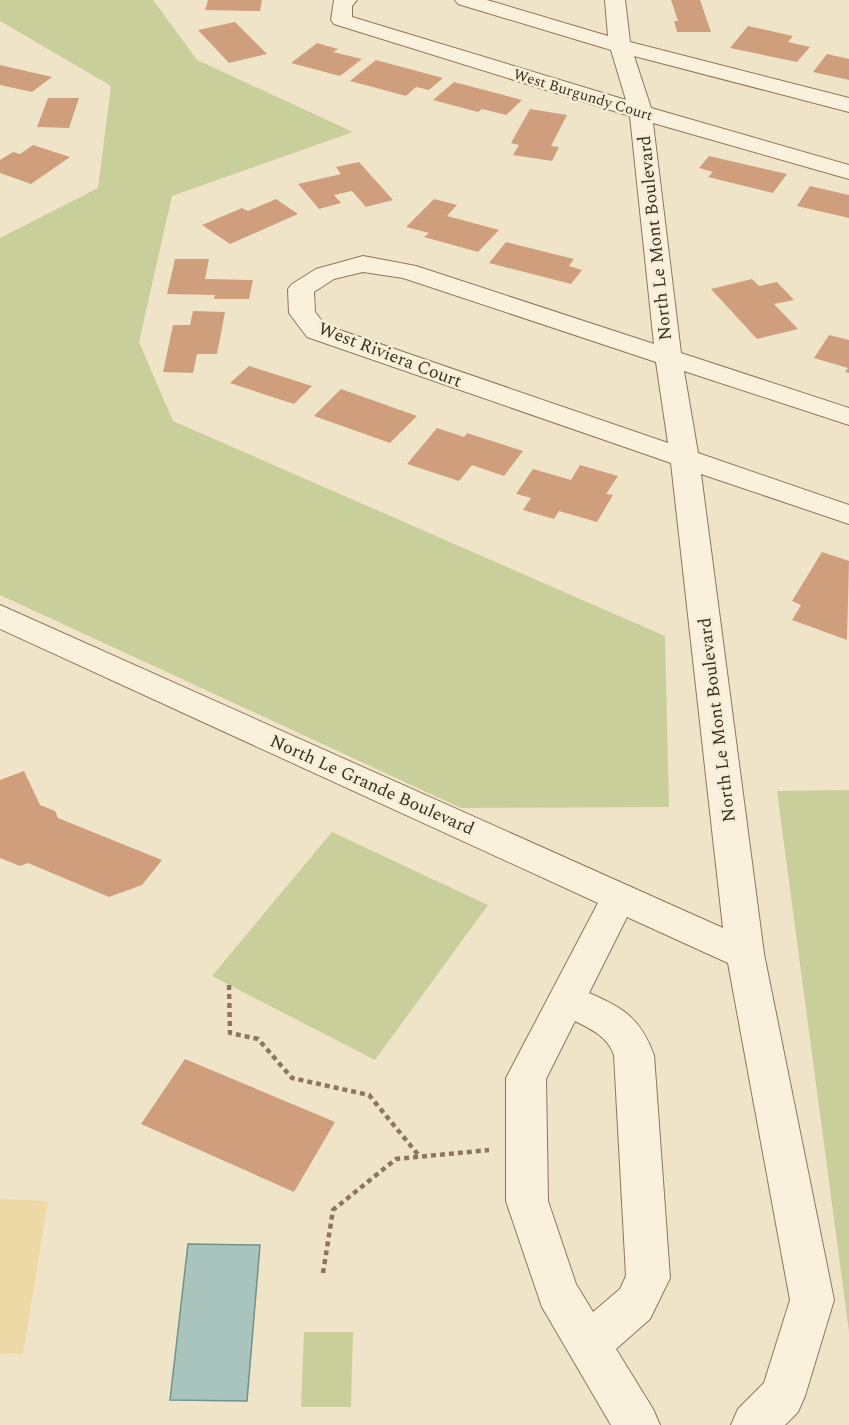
<svg xmlns="http://www.w3.org/2000/svg" width="849" height="1425" font-family="Spectral,serif">
<style>
.green{fill:#c9cf9b}
.sand{fill:#ecd9a5}
.water{fill:#a9c4bc;stroke:#6f938a;stroke-width:1.5}
.building{fill:#cf9f7d}
.lines{fill:none;stroke-linecap:round;stroke-linejoin:round}
.minor-casing{stroke:#8d765c;stroke-width:2}
.path{stroke:#8d765c;stroke-width:4.5;stroke-dasharray:5 4;stroke-linecap:butt}
.minor{fill:#faf1dc;fill-rule:evenodd}
.labels{text-anchor:middle;dominant-baseline:central;stroke-width:5;stroke-linejoin:round;paint-order:stroke}
.far-street-label{font-size:15px;fill:#3d2e20;stroke:#f7eed8}
.street-label{font-size:18px;fill:#3d2e20;stroke:#f7eed8}
</style>
<rect width="100%" height="100%" fill="#f0e4c8"/>
<path class="green" d="M0 0H153L197 60 353 132 172 196 139 342 173 421 665 636 669 807 461 808 0 595V238L98 188 111 86 0 21Z
M849 790V1332L777 791Z
M332 832 488 905 375 1060 212 976Z
M304 1332H353L351 1407H301Z"/>
<path class="sand" d="M0 1199 48 1201 23 1354 0 1353Z"/>
<path class="water" d="M188 1244 260 1245 247 1401 170 1400Z"/>
<path class="building" d="M208 0H262L260 11 205 10Z
M671 0H700L711 32H677L674 21H678Z
M235 22 267 54 229 63 198 30Z
M748 26 793 36 788 42 810 47 797 62 730 48Z
M317 43 338 49 333 52 362 59 340 76 291 63Z
M827 54 849 59V80L813 72Z
M376 60 443 78 429 90 416 87 406 96 350 81Z
M0 65 52 77 32 92 0 85Z
M454 82 522 100 506 115 482 109 478 112 433 100Z
M48 98H79L69 128 37 127Z
M530 109 567 115 551 146 559 147 552 161 513 155 519 145 511 143Z
M33 145 70 157 31 184 0 173V160L13 152 20 154Z
M709 156 787 174 773 193 708 177 713 172 699 168Z
M359 162 393 200 366 207 352 191 334 195 341 203 319 209 298 184 341 174 336 167Z
M810 186 849 195V218L797 206Z
M276 199 298 214 230 244 202 225 242 208 248 211Z
M434 199 457 205 447 216 499 230 478 252 424 237 429 233 406 227Z
M506 242 574 259 569 266 582 270 571 284 489 263Z
M175 259H209L205 279 253 280 249 299H214L215 295 167 294Z
M752 279 759 286 777 282 794 300 774 304 798 329 757 339 711 289Z
M193 311 225 312 217 354H197L193 373 163 372 173 325H190Z
M829 335 849 340V373L845 372 848 368 814 358Z
M249 366 312 386 294 404 230 383Z
M341 389 417 416 390 443 314 416Z
M437 428 464 437 467 433 523 451 504 476 472 465 459 481 407 464Z
M580 465 618 476 606 494 613 495 597 522 559 511 554 519 523 510 531 498 516 494 533 469 571 480Z
M822 552 849 561 847 640 792 620 801 605 792 601Z
M24 771 40 805 55 811 58 818 162 860 142 885 109 897 28 863 20 866 0 858V780Z
M185 1059 335 1122 294 1192 141 1124Z"/>
<g class="lines">
<defs>
<path id="minor" d="M334 0H357L352 6V17L626 100 611 50 458 4 455 0H487L608 36 605 0H625L630 42 849 98V112L634 56 651 108 849 165V179L653 123 681 353 849 408V425L684 371 698 453 849 505V524L701 474 764 954 834 1300 805 1396 798 1412 785 1425H731L738 1409 764 1383 790 1300 728 963 627 917 589 993C624 1008 640 1018 654 1055L670 1278 650 1319 616 1349 653 1409 660 1425H611L542 1307 506 1201V1078L598 903 0 629V605L723 928 671 463 307 337 289 313 288 289 292 284 316 269 363 256 416 266 654 344 630 116 334 24 331 20ZM363 272 403 278 656 362 668 443 325 325 315 312 314 292 334 279ZM575 1021C591 1029 608 1037 614 1055L626 1276 620 1289 593 1312 576 1284 548 1201 546 1079Z"/>
</defs>
<use href="#minor" class="minor-casing"/>
<path class="path" d="M229 985 230 1033 258 1039 292 1078 369 1095 420 1157
M323 1273 333 1210 396 1159 489 1150"/>
<use href="#minor" class="minor"/>
</g>
<g class="labels">
<g class="far-street-label">
<text transform="translate(583 95) rotate(17)">West Burgundy Court</text>
</g>
<g class="street-label">
<text transform="translate(655 238) rotate(-96)">North Le Mont Boulevard</text>
<text transform="translate(390 355) rotate(21)">West Riviera Court</text>
<text transform="translate(717 720) rotate(-97)">North Le Mont Boulevard</text>
<text transform="translate(372 785) rotate(24)">North Le Grande Boulevard</text>
</g>
</g>
</svg>
